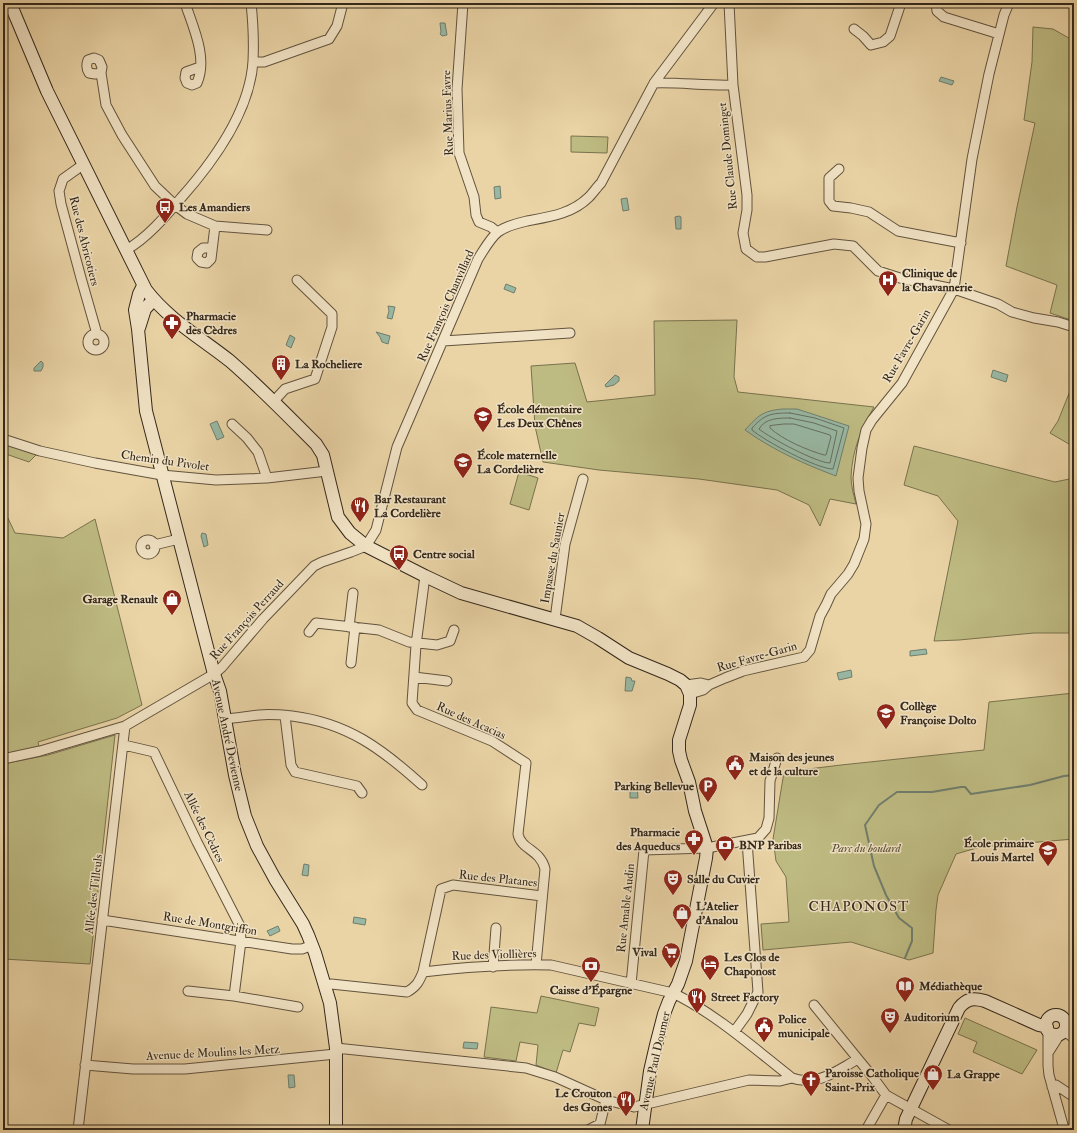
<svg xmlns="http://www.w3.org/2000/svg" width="1077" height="1133" font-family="'IM FELL Double Pica',serif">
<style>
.green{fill:#bebb82;stroke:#79724e}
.water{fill:#98b8a4;stroke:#707e6d}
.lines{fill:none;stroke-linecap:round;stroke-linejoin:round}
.shore{stroke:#667060;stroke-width:1}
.stream{stroke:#707e6d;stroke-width:2}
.street-casing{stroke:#62533e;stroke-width:11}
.secondary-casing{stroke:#34281b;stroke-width:14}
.street{stroke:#f1e3c5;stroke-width:9}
.secondary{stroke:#f1e3c5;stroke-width:12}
.labels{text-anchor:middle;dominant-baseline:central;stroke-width:3;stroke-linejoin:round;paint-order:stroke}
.street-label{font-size:12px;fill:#34281b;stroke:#f1e3c5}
.poi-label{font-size:12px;font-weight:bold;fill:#34281b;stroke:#f1e3c5;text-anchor:start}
.park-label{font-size:12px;font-style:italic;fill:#564d35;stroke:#f1e3c5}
.quarter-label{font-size:14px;letter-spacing:1px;fill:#34281b;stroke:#f1e3c5}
</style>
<rect width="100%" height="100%" fill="#ead4a6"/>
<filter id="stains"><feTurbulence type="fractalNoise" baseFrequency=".005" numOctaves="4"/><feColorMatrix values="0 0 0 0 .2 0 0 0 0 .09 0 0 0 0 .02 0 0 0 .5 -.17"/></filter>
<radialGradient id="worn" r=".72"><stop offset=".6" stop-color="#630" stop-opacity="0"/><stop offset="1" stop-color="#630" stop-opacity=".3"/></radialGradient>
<path class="green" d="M1033 27 1053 29 1074 41V321L1050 313 1057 285 1006 266 1017 207 1035 123 1024 120 1032 62Z
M571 136 608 137 607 153 571 152Z
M737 320 734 377 738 392 874 407C861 429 852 451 851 477 851 486 854 496 856 504L830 499 820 526 809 505 777 490 699 479 599 470 543 462 535 426 531 366 575 363 587 402 655 395 654 321Z
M1074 381V447L1050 433 1058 421Z
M3 439 40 451 29 462 3 453Z
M914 446 1055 482 1074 478V633H1034L959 640 934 641 958 521 938 496 904 485Z
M519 472 538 478 529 510 510 504Z
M3 511 5 512 15 533 63 538 95 519 142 705 117 718 38 742 40 751 3 756Z
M1074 693V839L980 847 956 854 938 895 936 910 933 953 909 960 851 942 763 950 761 924 789 922 786 877 776 861 773 839 784 772 841 765 984 750 989 702Z
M115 735 90 964 3 959V764L48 755Z
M541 996 599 1008 595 1026 579 1023 570 1052 563 1050 556 1073 536 1065 538 1045 520 1042 516 1061 484 1057 491 1007 537 1013Z
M965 1018 1037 1050 1022 1074 973 1052 977 1042 958 1034Z"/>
<path class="water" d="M440 23H445L447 35 442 36 440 34 441 32Z
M941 77 954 81 952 85 939 81Z
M500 186 501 198 495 199 494 187Z
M627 198 629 210 623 211 621 199Z
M679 216 681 217V229H676L675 217Z
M506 284 516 288 514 293 504 289Z
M388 306 395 307 392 319 387 318 389 311Z
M376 332 390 336 388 344 382 342 380 337Z
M290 335 295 338 291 348 286 345Z
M41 361 43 363V367L41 371H34V368Z
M993 370 1008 375 1006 382 991 377Z
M615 375 619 377V381L614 385 606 387 605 385Z
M783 409H797L849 426 836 476C804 464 773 450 745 430 759 415 762 411 783 409Z
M217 421 224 437 217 440 210 424Z
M202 533 206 534 208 545 204 547 201 536Z
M926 649 927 654 910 656V651Z
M851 670 852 677 839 680 837 673Z
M626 677 631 678 632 681H635L632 691H625Z
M637 785 638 798H630V786Z
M304 864 309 865 308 876 302 875Z
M354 917 366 919 365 925 353 923Z
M278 926 280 931 270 936 267 931Z
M464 1042 478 1043 477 1049 463 1048Z
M288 1075H294L295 1087 289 1088Z"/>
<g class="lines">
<path class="shore" d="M790 413 815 418 844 428 833 469C817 469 765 441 752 430V428C765 414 771 413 790 413Z
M790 418 814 423 837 431 830 463C817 463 770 438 759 429 765 418 779 418 790 418Z
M784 424H794L830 435 831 437 826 455H824C807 450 783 440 770 428V426Z"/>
<path class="stream" d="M905 958 912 941V928L899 918 886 895 874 866 865 825 879 805 897 792H932L961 787H965L971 794 1030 785 1064 776 1074 775"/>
<defs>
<path id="street" d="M185 3C193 27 208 58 197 83L192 85 187 83 185 78 186 72 200 67
M463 3 457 89 459 153 474 197 476 215 479 222 491 227 497 232
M729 3 733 85 747 195V210L743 233 746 249 757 257H765L834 244 853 246 878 271 900 278 954 289 998 304 1012 312 1034 318 1058 322 1074 327
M936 3 937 11 944 17 999 34
M854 29 863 36 871 45 883 42 890 36 901 3
M253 62H264L329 39 337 26 343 3
M101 73 95 74 89 73C86 68 86 65 88 60L94 58 99 60 102 67 101 73 106 105 122 135 155 186 175 205 187 214 215 226 267 230
M654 83C680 82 706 86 733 85
M84 164 63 179 59 191 61 204 81 278 97 334
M839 169 829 178V201L833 206 851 208 869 212 898 231 961 243
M212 248H203L198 252 197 258 201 262 207 263 211 259 215 226
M126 250C147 238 165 217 181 198 213 162 250 112 253 61 254 41 253 22 251 3
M88 342a8 8 0 1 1 16 0a8 8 0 1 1-16 0Z
M443 341 570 333
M273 402 285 389 315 379 332 327V314L297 280
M232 424 247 438 258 452 267 478
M3 439 40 451 95 463 162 475 216 480 267 478 327 471
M141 547a7 7 0 1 1 14 0a7 7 0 1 1-14 0Z
M154 545 179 539
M425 576 416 645 412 703 417 710 492 741 526 763 518 834C521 850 540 849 545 869L536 965
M555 619 565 544 583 479
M349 627 353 593
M309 632 316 623 379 630 409 642 437 645 450 641 454 630
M351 663 355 627
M414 677 447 681
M686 685 701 683 709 685
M690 694 703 690 709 685 725 678 743 671 804 657 810 650 820 616 826 605 831 594 848 574 854 564 864 539 866 524 859 491 858 478 862 448 866 430 872 420 902 383 954 289 972 159 989 74 1004 15 1009 3
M285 716 291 765 295 772 357 786 362 793
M225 719C237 718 248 716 259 715 269 714 282 715 292 716 348 723 382 749 422 785
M124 745 154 752 197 842 240 926 241 941 234 996
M3 759 40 751 125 726 214 674 222 667 263 619 314 566 322 562 351 552 366 546 376 530 397 447 478 259C484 250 490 238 498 232 506 226 518 223 527 221 549 217 572 214 589 197 593 193 597 187 601 183L654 83 714 3
M102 920 292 949H302L313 945
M493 967 496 928
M423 972 441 889 453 885 542 896
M631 984 644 850 707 848 758 838 766 829 769 818 770 781 777 758
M325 986 331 984 407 992C416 987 419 982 423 972 465 967 509 964 551 965L673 993C716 1014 755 1049 792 1078 817 1087 836 1071 858 1059L872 1076 886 1095 949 1130
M188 991 234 996 298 1007
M814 1005 858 1059
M1048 1030V1066L1049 1075 1063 1125V1130
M1064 1031 1074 1038
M734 1032 747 1014 758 992 747 841
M336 1048 526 1068 555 1077 606 1100 634 1107 749 1080 780 1081 792 1078
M1048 1053 1060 1034
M85 1065 133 1069H185L336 1054
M1052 1087 1056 1085 1074 1097
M78 1130 125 726
M588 1130 600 1124 606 1100
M866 1130 886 1095"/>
<path id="secondary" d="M10 3 47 91 146 290C169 320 201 338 230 361 260 387 288 416 316 444L323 455 338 517 350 533 366 546 425 576 461 593 577 626 598 638 629 658 668 674 680 680 686 685 690 694V705L679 740V751L681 760 689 782 695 811 707 848 706 858 686 961 678 984 669 1001 664 1014 656 1045 650 1071 642 1130
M143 286 139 294 135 310 138 329 146 411 214 674 220 691 235 775 245 816 257 846 275 879 303 924 308 935 315 953 330 1003 336 1048V1130
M139 328 145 309 153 300
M1046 1025a10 10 0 1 1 20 0a10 10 0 1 1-20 0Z
M904 1130 906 1119 915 1100 959 1008C967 998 974 998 985 1001L1039 1025 1047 1027"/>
</defs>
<use href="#street" class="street-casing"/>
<use href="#secondary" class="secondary-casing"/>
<use href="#street" class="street"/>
<use href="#secondary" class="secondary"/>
</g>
<defs>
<symbol id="bus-pin" viewBox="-11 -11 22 30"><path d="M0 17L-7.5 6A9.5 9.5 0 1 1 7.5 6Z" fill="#8f2418" stroke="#f1e3c5"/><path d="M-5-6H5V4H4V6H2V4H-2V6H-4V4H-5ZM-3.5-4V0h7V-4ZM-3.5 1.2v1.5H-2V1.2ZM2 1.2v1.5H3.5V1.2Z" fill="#fff"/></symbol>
<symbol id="hospital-pin" viewBox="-11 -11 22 30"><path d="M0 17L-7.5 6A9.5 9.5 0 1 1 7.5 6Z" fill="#8f2418" stroke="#f1e3c5"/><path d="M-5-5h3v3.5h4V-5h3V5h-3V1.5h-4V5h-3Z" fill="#fff"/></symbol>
<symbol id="pharmacy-pin" viewBox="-11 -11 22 30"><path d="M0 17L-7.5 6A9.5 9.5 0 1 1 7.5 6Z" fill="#8f2418" stroke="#f1e3c5"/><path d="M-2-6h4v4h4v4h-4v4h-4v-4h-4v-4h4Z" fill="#fff"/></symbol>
<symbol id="building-pin" viewBox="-11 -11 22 30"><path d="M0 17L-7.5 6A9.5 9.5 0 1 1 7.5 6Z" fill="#8f2418" stroke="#f1e3c5"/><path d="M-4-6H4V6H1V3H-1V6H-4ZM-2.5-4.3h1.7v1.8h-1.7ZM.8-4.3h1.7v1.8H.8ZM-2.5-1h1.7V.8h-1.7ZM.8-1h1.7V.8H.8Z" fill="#fff"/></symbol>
<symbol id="school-pin" viewBox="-11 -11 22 30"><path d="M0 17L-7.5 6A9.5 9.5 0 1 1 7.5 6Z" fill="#8f2418" stroke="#f1e3c5"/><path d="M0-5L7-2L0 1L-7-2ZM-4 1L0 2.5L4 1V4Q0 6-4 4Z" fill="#fff"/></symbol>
<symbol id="restaurant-pin" viewBox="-11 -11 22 30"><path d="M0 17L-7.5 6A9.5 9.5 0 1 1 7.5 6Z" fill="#8f2418" stroke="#f1e3c5"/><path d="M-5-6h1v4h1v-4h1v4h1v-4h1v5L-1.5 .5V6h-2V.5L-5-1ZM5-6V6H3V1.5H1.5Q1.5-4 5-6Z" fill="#fff"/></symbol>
<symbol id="shop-pin" viewBox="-11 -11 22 30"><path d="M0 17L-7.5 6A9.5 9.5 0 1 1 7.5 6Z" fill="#8f2418" stroke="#f1e3c5"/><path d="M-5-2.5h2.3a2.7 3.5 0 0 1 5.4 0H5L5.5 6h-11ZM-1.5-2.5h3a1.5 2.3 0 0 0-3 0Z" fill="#fff"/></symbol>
<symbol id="civic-pin" viewBox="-11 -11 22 30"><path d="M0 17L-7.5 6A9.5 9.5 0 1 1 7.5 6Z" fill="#8f2418" stroke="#f1e3c5"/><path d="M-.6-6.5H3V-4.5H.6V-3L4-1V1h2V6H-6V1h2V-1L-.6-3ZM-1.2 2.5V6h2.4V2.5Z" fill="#fff"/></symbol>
<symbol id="parking-pin" viewBox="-11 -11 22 30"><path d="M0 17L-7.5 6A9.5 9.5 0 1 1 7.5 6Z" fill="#8f2418" stroke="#f1e3c5"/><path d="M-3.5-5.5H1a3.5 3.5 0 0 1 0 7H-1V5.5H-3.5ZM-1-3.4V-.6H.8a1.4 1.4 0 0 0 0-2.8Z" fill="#fff"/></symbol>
<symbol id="bank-pin" viewBox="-11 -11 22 30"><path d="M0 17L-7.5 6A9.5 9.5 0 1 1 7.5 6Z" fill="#8f2418" stroke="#f1e3c5"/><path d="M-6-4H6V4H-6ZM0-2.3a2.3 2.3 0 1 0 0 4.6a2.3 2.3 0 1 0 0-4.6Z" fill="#fff"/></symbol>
<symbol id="theatre-pin" viewBox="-11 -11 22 30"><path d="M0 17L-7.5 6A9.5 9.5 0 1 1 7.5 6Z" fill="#8f2418" stroke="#f1e3c5"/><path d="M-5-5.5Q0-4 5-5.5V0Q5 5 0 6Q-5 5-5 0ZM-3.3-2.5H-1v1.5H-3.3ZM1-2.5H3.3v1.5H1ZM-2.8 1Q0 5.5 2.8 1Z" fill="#fff"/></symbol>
<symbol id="supermarket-pin" viewBox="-11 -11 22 30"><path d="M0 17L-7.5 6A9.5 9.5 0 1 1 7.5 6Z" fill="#8f2418" stroke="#f1e3c5"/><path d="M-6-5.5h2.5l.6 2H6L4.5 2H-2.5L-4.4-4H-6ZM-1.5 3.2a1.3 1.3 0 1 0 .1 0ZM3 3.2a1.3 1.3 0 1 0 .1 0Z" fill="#fff"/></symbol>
<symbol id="hotel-pin" viewBox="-11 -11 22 30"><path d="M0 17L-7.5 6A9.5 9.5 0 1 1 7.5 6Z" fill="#8f2418" stroke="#f1e3c5"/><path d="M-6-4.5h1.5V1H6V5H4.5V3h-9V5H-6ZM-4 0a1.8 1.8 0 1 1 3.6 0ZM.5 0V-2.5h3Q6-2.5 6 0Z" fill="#fff"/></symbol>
<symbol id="library-pin" viewBox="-11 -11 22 30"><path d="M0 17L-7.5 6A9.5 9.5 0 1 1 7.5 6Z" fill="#8f2418" stroke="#f1e3c5"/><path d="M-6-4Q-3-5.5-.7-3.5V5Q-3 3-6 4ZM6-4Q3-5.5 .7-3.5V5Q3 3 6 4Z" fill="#fff"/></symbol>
<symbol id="church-pin" viewBox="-11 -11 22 30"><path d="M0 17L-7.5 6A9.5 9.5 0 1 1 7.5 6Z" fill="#8f2418" stroke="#f1e3c5"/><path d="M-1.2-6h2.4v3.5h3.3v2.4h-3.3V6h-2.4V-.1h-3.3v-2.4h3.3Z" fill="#fff"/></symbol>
</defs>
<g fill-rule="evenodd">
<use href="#bus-pin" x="154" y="196" width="22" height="30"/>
<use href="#hospital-pin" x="877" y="269" width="22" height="30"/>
<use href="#pharmacy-pin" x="161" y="312" width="22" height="30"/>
<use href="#building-pin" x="270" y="353" width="22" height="30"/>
<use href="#school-pin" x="472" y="405" width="22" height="30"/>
<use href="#school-pin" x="452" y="451" width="22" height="30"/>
<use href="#restaurant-pin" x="349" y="495" width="22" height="30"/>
<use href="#bus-pin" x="388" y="543" width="22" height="30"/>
<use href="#shop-pin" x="161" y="588" width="22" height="30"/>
<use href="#school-pin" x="875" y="702" width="22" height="30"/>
<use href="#civic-pin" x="724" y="753" width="22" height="30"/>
<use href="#parking-pin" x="697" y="775" width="22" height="30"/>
<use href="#pharmacy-pin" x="683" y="828" width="22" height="30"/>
<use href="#bank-pin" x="714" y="834" width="22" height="30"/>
<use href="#school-pin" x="1037" y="839" width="22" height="30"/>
<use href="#theatre-pin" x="662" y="868" width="22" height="30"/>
<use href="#shop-pin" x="671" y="902" width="22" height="30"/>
<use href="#supermarket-pin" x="660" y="941" width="22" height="30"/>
<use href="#hotel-pin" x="699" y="953" width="22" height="30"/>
<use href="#bank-pin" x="580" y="955" width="22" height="30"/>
<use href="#library-pin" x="894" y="975" width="22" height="30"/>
<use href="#restaurant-pin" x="686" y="986" width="22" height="30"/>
<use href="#theatre-pin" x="879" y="1006" width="22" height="30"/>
<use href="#civic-pin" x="753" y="1015" width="22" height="30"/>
<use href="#shop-pin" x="922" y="1063" width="22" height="30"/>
<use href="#church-pin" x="800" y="1069" width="22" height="30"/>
<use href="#restaurant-pin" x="615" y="1089" width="22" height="30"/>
</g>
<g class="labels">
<g class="street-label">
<text transform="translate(448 113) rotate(-92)">Rue Marius Favre</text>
<text transform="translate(728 156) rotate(-96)">Rue Claude Dominget</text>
<text transform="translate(84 241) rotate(76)">Rue des Abricotiers</text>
<text transform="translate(446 306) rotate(-66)">Rue François Chanvillard</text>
<text transform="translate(907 346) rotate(-60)">Rue Favre-Garin</text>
<text transform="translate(165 461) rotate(8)">Chemin du Pivolet</text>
<text transform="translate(553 558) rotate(-80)">Impasse du Saunier</text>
<text transform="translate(247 620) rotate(-48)">Rue François Perraud</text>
<text transform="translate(757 657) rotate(-16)">Rue Favre-Garin</text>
<text transform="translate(471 721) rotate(24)">Rue des Acacias</text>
<text transform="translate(227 735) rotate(78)">Avenue André Devienne</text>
<text transform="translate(204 827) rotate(64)">Allée des Cèdres</text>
<text transform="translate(498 879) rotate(6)">Rue des Platanes</text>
<text transform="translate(94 894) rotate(-83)">Allée des Tilleuls</text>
<text transform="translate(626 908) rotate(-84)">Rue Amable Audin</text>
<text transform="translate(210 924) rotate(9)">Rue de Montgriffon</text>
<text transform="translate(494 955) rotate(-2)">Rue des Viollières</text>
<text transform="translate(213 1053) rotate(-3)">Avenue de Moulins les Metz</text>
<text transform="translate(655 1061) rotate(-77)">Avenue Paul Doumer</text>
</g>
<g class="poi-label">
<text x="179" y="207">Les Amandiers</text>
<text x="902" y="273">Clinique de<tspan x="902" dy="14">la Chavannerie</tspan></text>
<text x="186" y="316">Pharmacie<tspan x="186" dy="14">des Cèdres</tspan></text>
<text x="295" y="364">La Rocheliere</text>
<text x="497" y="409">École élémentaire<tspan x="497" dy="14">Les Deux Chênes</tspan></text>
<text x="477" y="455">École maternelle<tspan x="477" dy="14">La Cordelière</tspan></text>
<text x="374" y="499">Bar Restaurant<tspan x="374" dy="14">La Cordelière</tspan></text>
<text x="413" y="554">Centre social</text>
<text x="158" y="599" text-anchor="end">Garage Renault</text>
<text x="900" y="706">Collège<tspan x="900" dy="14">Françoise Dolto</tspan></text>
<text x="749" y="757">Maison des jeunes<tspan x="749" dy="14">et de la culture</tspan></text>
<text x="694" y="786" text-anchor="end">Parking Bellevue</text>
<text x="680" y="832" text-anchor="end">Pharmacie<tspan x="680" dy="14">des Aqueducs</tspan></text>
<text x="1034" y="843" text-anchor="end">École primaire<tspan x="1034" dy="14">Louis Martel</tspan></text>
<text x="739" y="845">BNP Paribas</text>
<text x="687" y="879">Salle du Cuvier</text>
<text x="696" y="906">L'Atelier<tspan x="696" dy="14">d'Analou</tspan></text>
<text x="657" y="952" text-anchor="end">Vival</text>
<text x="724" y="957">Les Clos de<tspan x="724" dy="14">Chaponost</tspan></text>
<text x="919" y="986">Médiathèque</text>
<text x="591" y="990" text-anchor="middle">Caisse d'Épargne</text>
<text x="711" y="997">Street Factory</text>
<text x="904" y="1017">Auditorium</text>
<text x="778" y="1019">Police<tspan x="778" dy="14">municipale</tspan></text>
<text x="825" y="1073">Paroisse Catholique<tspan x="825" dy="14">Saint-Prix</tspan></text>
<text x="947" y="1074">La Grappe</text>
<text x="612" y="1093" text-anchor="end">Le Crouton<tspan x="612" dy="14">des Gones</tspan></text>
</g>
<g class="park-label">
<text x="866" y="848">Parc du boulard</text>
</g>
<g class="quarter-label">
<text x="859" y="906">CHAPONOST</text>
</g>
</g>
<rect width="1077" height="1133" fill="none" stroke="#ead4a6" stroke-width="16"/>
<rect x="4" y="4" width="1069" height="1125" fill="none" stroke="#34281b" stroke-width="2"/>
<rect x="8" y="8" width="1061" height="1117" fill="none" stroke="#34281b"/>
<rect width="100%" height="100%" filter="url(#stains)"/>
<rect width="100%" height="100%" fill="url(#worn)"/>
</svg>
